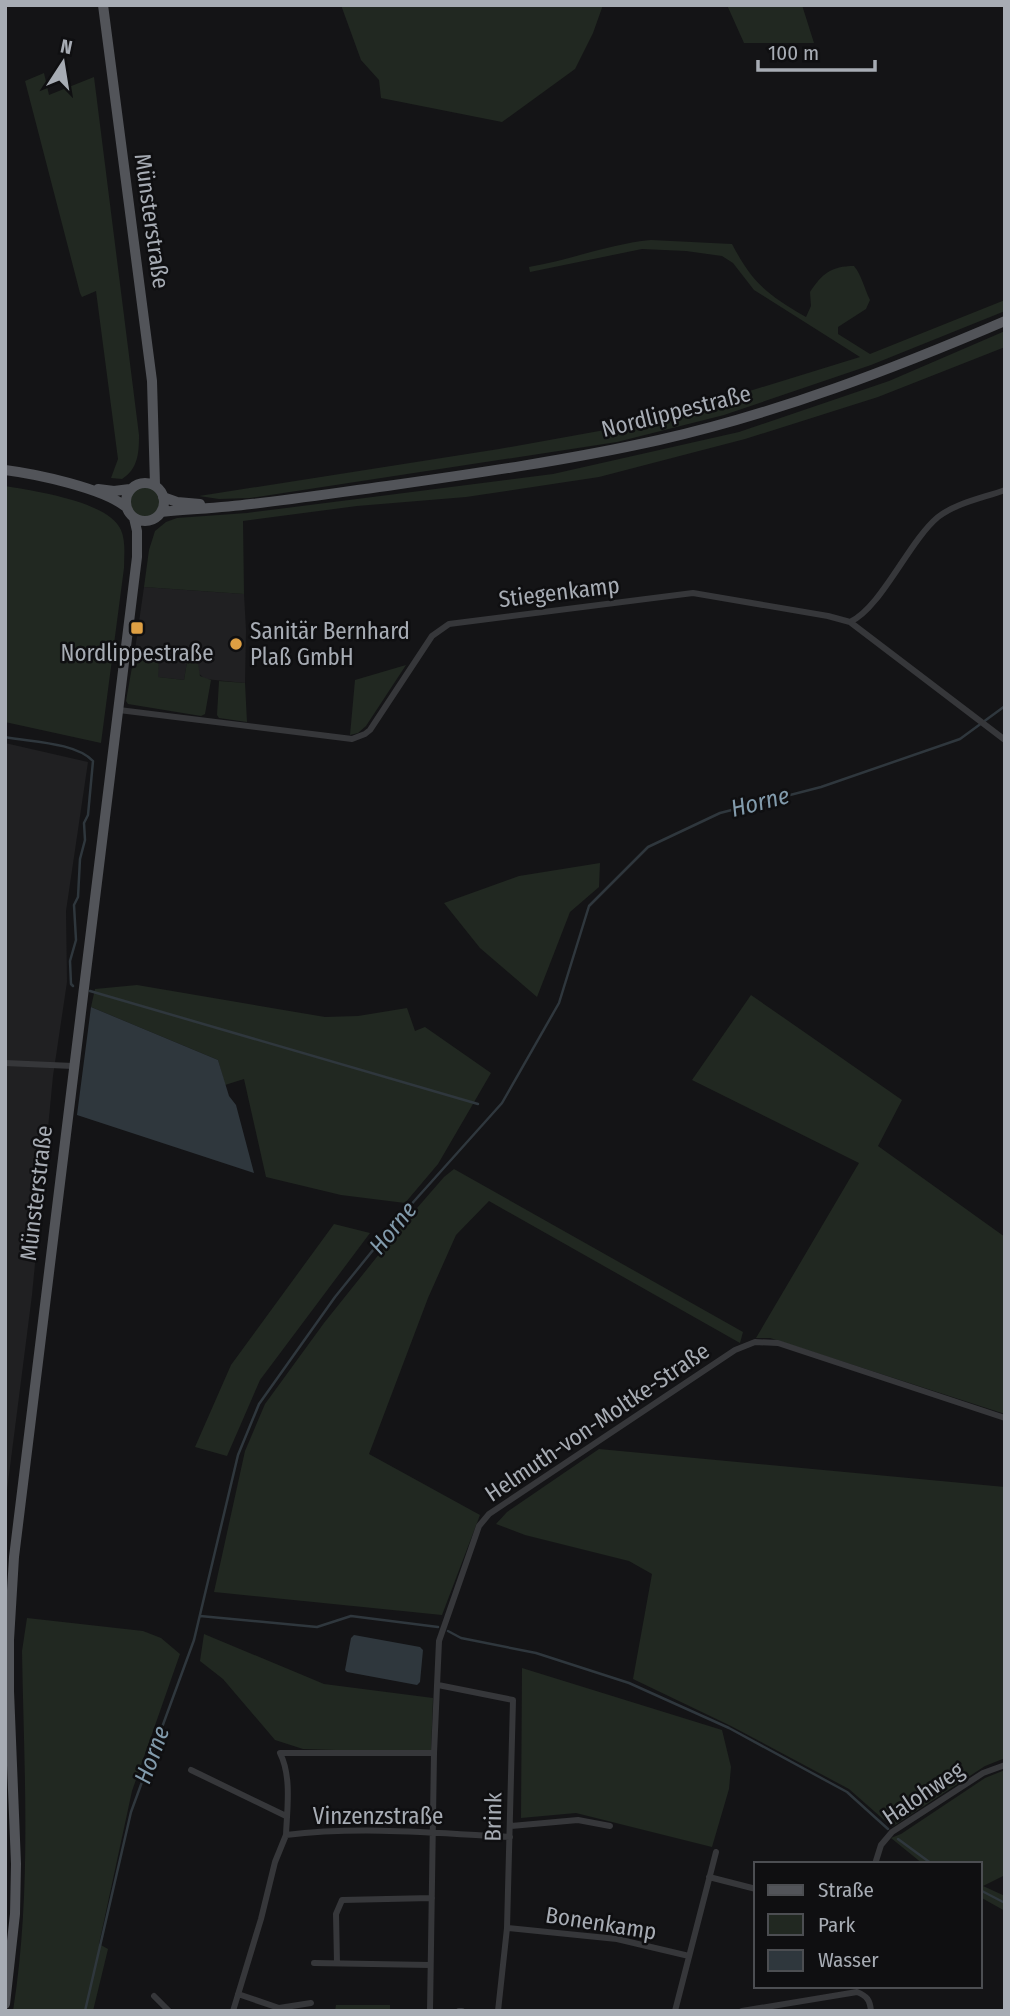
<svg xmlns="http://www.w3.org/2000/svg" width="1010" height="2016" font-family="'Fira Sans Condensed',sans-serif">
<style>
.built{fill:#202022}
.green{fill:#212821}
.water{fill:#2f373d}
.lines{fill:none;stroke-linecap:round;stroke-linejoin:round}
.stream{stroke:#2f373d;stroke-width:2.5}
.street{stroke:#36373a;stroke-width:6}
.primary{stroke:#525459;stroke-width:10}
.poi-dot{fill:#de9f43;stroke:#0f0f11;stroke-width:2.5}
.labels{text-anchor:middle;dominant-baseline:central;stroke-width:5;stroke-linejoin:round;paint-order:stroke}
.street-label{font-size:23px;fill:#a7acb4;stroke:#0f0f11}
.poi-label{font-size:23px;fill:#a7acb4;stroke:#0f0f11;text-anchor:start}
.water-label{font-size:24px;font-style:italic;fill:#829bac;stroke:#0f0f11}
</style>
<rect width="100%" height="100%" fill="#141416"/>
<path class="built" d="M144 587 244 594 246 630 245 683 205 679 187 663 184 680 157 677 159 662 154 661 155 653 135 650Z
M5 743 88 762 66 911 67 982 53 1076 32 1295 5 1506Z"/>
<path class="green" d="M341 5H603L593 33 575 69 502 122 381 98 379 80 361 60Z
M727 5H802L814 43H744Z
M44 73 49 95 94 77 139 435C139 453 138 469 122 479L111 478 118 459 96 291 82 297 80 293 25 81Z
M651 240 732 244C753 284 767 294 806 317L811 306 810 292C822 274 831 266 854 266 862 276 864 288 870 300L866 309 838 327V334L870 354 1005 300V311L871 365 724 415 617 442 250 498 219 499 199 496 499 449 649 422 860 357 754 290 733 263 722 256 686 251 642 249 530 272 529 267C570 260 609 244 651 240Z
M1005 331V347L878 397 745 439 599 477 466 497 357 506 243 521 244 594 144 587 149 550 155 531 166 522 177 518 247 513 553 474 739 432 889 381Z
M5 486C34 491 108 501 121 530 126 542 124 556 124 568L101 743 5 722Z
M130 502a15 15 0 1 1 30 0a15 15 0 1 1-30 0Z
M135 650 156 653 154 661 159 662 158 677 184 680 187 662 198 664 200 676 211 680 205 714 201 716 128 704 126 701Z
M406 665 366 726 358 733 350 735 355 680Z
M219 681 245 683 247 722 219 718 217 715Z
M600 863 599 887 570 912 537 997 480 948 444 903 519 876Z
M137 985 325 1017 358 1016 407 1008 415 1031 425 1027 491 1073 438 1164 405 1203 341 1195 266 1177 244 1079 225 1085 218 1060 91 1007 95 989Z
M751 995 902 1100 878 1146 1005 1237V1414L770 1338H756L859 1163 692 1080Z
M454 1169 743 1332 740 1343 489 1201 456 1235 428 1298 369 1454 480 1515 442 1615 214 1592 245 1451 265 1404 324 1323 404 1223 444 1177Z
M334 1224 370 1233 260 1380 227 1456 195 1447 231 1365Z
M599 1449 1005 1487V1758L985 1766 892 1827 849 1789 731 1726 633 1679 652 1574 629 1561 525 1535 496 1524 507 1512Z
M27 1618 143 1631 161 1638 180 1654 132 1791 99 1944 108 1949 93 2011H13C32 1892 24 1771 22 1651Z
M204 1634 324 1684 433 1698 431 1753 303 1749 275 1740 223 1679 200 1661Z
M522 1668 722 1730 731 1767 729 1789 712 1847 576 1813 521 1818Z
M1005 1770V1875L983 1886 1005 1896V1911L980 1897V1864H923L891 1838 901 1834 985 1778Z
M336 2005H390V2011H335Z"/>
<path class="water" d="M91 1007 218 1060 229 1096 236 1105 254 1173 77 1115Z
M354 1635 420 1647 423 1650 420 1682 417 1685 347 1672 345 1670 351 1638Z"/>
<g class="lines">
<path class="stream" d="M5 737C30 742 75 742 93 761L88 815 84 823 85 840 80 859 78 897 74 905 76 940 70 961 71 984 73 986
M90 991 478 1104
M200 1616 317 1627 351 1616 438 1627
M448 1631 461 1638 536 1653 629 1683 729 1728 847 1792 888 1829
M898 1839 932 1864
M980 1890 1005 1903
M85 2011 131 1812 194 1640 238 1455 259 1404 335 1297 399 1218 502 1103 559 1003 589 906 648 847 720 813 821 787 960 739 1005 706"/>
<path class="street" d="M850 622 1005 740
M119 710 352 739 365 734 370 730 432 636 449 624 693 593 828 616 850 622C881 608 909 541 938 517 956 503 983 498 1005 490
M5 1063 73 1066
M438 1685 513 1700 507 1928 498 2011
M191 1770 286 1816
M511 1826 578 1820 610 1826
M286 1835C287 1809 292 1777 280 1753H434
M875 1864 881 1845 892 1832 983 1773 1005 1765
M709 1877 756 1889
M507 1928 617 1939 689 1956
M314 1963 430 1965
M337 1963 336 1914 342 1900 432 1898
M857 1992C867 1996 870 2000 871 2011
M238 1994 279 2008 311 2003
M154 1996 169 2011
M233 2011 261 1919 275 1862 286 1835C360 1826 436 1833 510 1837
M430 2011 434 1753 439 1641 479 1526 489 1514 735 1350 755 1342 778 1343 1005 1418
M459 2011H462
M675 2011 716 1852
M742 2011 857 1992"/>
<path class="primary" d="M103 5 152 381 155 485
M5 470C36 474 103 488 126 507
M126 502a19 19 0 1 1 38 0a19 19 0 1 1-38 0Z
M98 489 114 491 130 489
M163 497 177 502 200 504
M161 512C191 509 221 508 251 504 296 499 342 492 387 486 478 473 569 460 659 440 778 413 893 369 1005 321
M5 2004 15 1914 16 1864 9 1691V1640L14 1557 137 557V531L134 518"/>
</g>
<g class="poi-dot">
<rect x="130" y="621" width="14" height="14" rx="3.5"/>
<circle cx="236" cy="644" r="7"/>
</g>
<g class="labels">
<g class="street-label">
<text transform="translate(152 221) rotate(82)">Münsterstraße</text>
<text transform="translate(676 411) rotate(-14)">Nordlippestraße</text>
<text transform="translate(559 592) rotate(-7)">Stiegenkamp</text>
<text transform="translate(36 1193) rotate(-83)">Münsterstraße</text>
<text transform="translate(597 1422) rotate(-34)">Helmuth-von-Moltke-Straße</text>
<text transform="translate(923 1793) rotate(-34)">Halohweg</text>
<text x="378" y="1816">Vinzenzstraße</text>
<text transform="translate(493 1817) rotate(-89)">Brink</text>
<text transform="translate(601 1923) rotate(9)">Bonenkamp</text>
</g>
<g class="poi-label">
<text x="250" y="631">Sanitär Bernhard<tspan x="250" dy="26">Plaß GmbH</tspan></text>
<text x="137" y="653" text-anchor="middle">Nordlippestraße</text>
</g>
<g class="water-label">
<text transform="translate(760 802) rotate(-14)">Horne</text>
<text transform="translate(393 1228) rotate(-51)">Horne</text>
<text transform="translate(152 1755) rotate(-70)">Horne</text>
</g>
</g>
<rect width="1010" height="2016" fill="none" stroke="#a7acb4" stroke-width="14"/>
<rect x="754" y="1862" width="228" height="126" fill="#0f0f11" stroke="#4c4e52" stroke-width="2"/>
<rect x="768" y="1885" width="35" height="10" fill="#525459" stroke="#4c4e52" stroke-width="2"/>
<text x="818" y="1897" font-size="21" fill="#a7acb4">Straße</text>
<rect x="768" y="1914" width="35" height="21" fill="#212821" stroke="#4c4e52" stroke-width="2"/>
<text x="818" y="1932" font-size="21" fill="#a7acb4">Park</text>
<rect x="768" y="1950" width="35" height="21" fill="#2f373d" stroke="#4c4e52" stroke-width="2"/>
<text x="818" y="1967" font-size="21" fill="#a7acb4">Wasser</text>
<g transform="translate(63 63) rotate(12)" stroke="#0f0f11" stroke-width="5" paint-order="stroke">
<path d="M0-5L12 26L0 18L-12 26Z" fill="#a7acb4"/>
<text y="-10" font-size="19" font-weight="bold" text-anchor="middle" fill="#a7acb4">N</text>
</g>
<path d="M758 60v10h117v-10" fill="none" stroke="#a7acb4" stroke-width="3.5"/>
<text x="768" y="60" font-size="21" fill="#a7acb4" stroke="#0f0f11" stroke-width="5" paint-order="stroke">100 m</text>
</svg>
